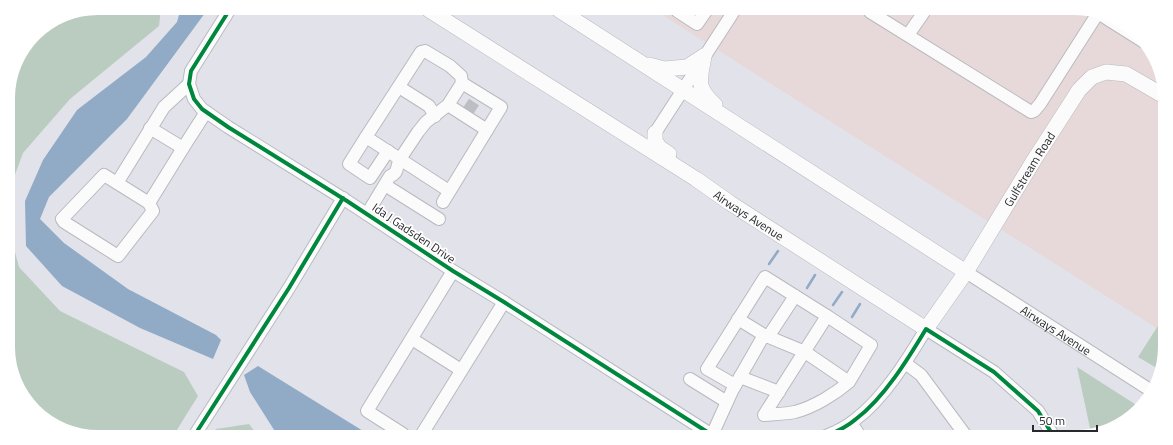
<svg xmlns="http://www.w3.org/2000/svg" width="1173" height="445" font-family="'Titillium Web',sans-serif">
<style>
.industrial{fill:#e7d9d9}
.green{fill:#baccc0}
.water{fill:#91aac5}
.lines{fill:none;stroke-linecap:round;stroke-linejoin:round}
.stream{stroke:#91aac5;stroke-width:2.5}
.minor-tunnel{stroke:#bdbec4;stroke-width:12;stroke-dasharray:12 6;stroke-linecap:butt}
.minor-casing{stroke:#b9babf;stroke-width:14}
.major-casing{stroke:#b9babf;stroke-width:16}
.minor{stroke:#fbfbfc;stroke-width:12}
.major{stroke:#fbfbfc;stroke-width:15}
.cycleway-casing{stroke:#fff;stroke-width:6}
.cycleway{stroke:#00873e;stroke-width:4}
.labels{text-anchor:middle;dominant-baseline:central;stroke-width:3.5;stroke-linejoin:round;paint-order:stroke}
.street-label{font-size:12px;fill:#28292d;stroke:#fff}
</style>
<rect width="100%" height="100%" fill="#e2e3ea"/>
<path class="industrial" d="M656 11 1104 13 1143 39 1164 86 1161 331Z"/>
<path class="green" d="M98 8H161L159 26 70 99 23 153 9 191 8 92 17 58 38 30 64 15Z
M9 229 19 267 60 311 184 372 198 396 175 433 69 432 30 406 10 364Z
M1161 321 1160 370 1138 357Z
M1077 367 1138 406 1130 419 1091 433Z
M249 424 256 433H214L216 429Z"/>
<path class="water" d="M181 8 208 9 127 119 49 197 40 219 64 243 128 289 216 335 221 340 213 359 140 328 62 286 26 246 25 201 43 160 77 110 146 57 177 22Z
M258 366 368 434 276 433 250 392 244 375Z"/>
<g class="lines">
<path class="stream" d="M769 264 778 251
M807 288 815 275
M833 305 842 292
M852 317 860 304"/>
<path class="minor-tunnel" d="M468 111 474 102"/>
<defs>
<g id="minor">
<path d="M230 9 191 71 189 84 194 99 202 109 228 127 347 201 453 271 504 302 712 435"/>
<path d="M677 11 697 24 706 11"/>
<path d="M870 12 1031 112 1034 111 1040 104 1098 13"/>
<path d="M1098 13 1144 42"/>
<path d="M908 35 924 12"/>
<path d="M399 87 429 106 435 116"/>
<path d="M448 105 487 130"/>
<path d="M150 128 183 148 206 112"/>
<path d="M655 133 734 11"/>
<path d="M366 137 349 164 370 178 388 151"/>
<path d="M183 148 149 203 117 183 164 107 189 84"/>
<path d="M117 183 104 175 62 219 64 222 118 256 153 211 149 203"/>
<path d="M385 185 439 219"/>
<path d="M443 202 501 107 462 83"/>
<path d="M367 214 390 176C399 173 396 166 400 159L418 132 426 122 448 105 462 83 461 76 450 66 425 51 421 52 366 137 449 191"/>
<path id="s1" d="M966 272 1150 390"/>
<path d="M738 319 764 335"/>
<path d="M768 337 795 296"/>
<path d="M412 339 461 370"/>
<path d="M905 363 921 375 966 436"/>
<path d="M740 377 779 392"/>
<path d="M690 379 727 402"/>
<path d="M735 385 707 369 765 277 827 316"/>
<path d="M851 423 860 436"/>
<path d="M196 433 289 288 343 198"/>
<path d="M403 434 367 411 453 271"/>
<path d="M422 434 504 302"/>
<path d="M712 435 732 391 764 335 805 352 849 382C835 394 814 407 795 412 785 414 774 414 764 415L827 316 871 345 849 382"/>
<path d="M826 436C836 432 848 426 856 419 884 398 908 359 926 329L994 372 1038 411 1054 437"/>
</g>
<g id="major">
<path id="s2" d="M429 10 696 179 730 203 926 329 966 272 1034 160 1079 90 1092 77 1106 72 1126 74 1164 96"/>
<path d="M559 10 966 272"/>
<path d="M704 56C700 81 695 86 715 105"/>
<path d="M649 65 664 69 687 67 704 56"/>
<path d="M655 133V141L660 148 669 154"/>
</g>
</defs>
<use href="#minor" class="minor-casing"/>
<use href="#major" class="major-casing"/>
<use href="#minor" class="minor"/>
<use href="#major" class="major"/>
<defs>
<path id="cycleway" d="M230 9 191 71 189 84 194 99 202 109 228 127 347 201 453 271 504 302 712 435
M196 433 289 288 343 198
M826 436C836 432 848 426 856 419 884 398 908 359 926 329L994 372 1038 411 1054 437"/>
</defs>
<use href="#cycleway" class="cycleway-casing"/>
<use href="#cycleway" class="cycleway"/>
</g>
<g class="labels">
<g class="street-label">
<text stroke="none"><textPath href="#s2" startOffset="781">Gulfstream Road</textPath></text>
<text stroke="none"><textPath href="#s2" startOffset="380">Airways Avenue</textPath></text>
<text transform="translate(414 233) rotate(34)">Ida J Gadsden Drive</text>
<text stroke="none"><textPath href="#s1" startOffset="107">Airways Avenue</textPath></text>
</g>
</g>
<path d="M0 0H1173V445H0ZM98 15H1075A83 83 0 0 1 1158 98V347A83 83 0 0 1 1075 430H98A83 83 0 0 1 15 347V98A83 83 0 0 1 98 15Z" fill="#fff" fill-rule="evenodd"/>
<path d="M1033 425v6h64v-6" fill="none" stroke="#28292d" stroke-width="2"/>
<text x="1039" y="425" font-size="12" fill="#28292d" stroke="#ffffff" stroke-width="3" paint-order="stroke">50 m</text>
</svg>
